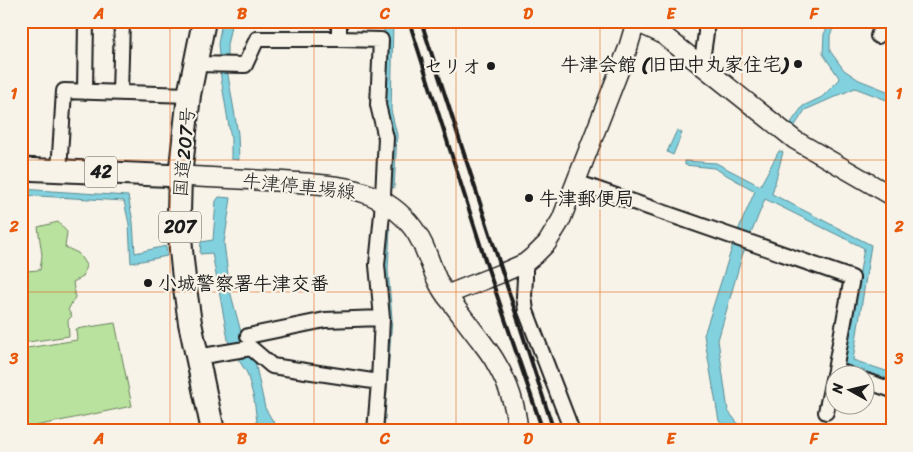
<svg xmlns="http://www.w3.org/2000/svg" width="913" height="452" font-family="Sriracha,'Klee One',sans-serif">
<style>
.green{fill:#b8e29e;stroke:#6a7f5d}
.water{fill:#82d1df;stroke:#598991}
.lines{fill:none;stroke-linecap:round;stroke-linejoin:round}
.minor-casing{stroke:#1c1c1c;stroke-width:18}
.tertiary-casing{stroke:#1c1c1c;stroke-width:21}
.secondary-casing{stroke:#1c1c1c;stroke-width:22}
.primary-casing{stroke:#1c1c1c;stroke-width:25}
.trunk-casing{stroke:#1c1c1c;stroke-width:26}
.minor{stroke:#f7f3e8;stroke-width:14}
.tertiary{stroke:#f7f3e8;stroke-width:18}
.secondary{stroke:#f7f3e8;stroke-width:19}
.primary{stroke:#f7f3e8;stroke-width:21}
.trunk{stroke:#f7f3e8;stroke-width:22}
.rail{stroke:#1c1c1c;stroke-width:4}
.grid{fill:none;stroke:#e8590c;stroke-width:1;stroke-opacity:0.55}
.poi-dot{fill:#1c1c1c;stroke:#f7f3e8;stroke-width:2}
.labels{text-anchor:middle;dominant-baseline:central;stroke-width:4.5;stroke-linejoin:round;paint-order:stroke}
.shield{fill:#f7f3e8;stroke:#5e5c59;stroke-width:1}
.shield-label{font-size:18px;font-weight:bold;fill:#1c1c1c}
.poi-label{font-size:19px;font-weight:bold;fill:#1c1c1c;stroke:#f7f3e8;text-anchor:end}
.street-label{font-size:19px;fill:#1c1c1c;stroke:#f7f3e8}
.neatline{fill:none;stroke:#e8590c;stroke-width:2}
.grid-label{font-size:16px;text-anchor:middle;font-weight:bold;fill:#e8590c}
</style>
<rect width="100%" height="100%" fill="#f7f3e8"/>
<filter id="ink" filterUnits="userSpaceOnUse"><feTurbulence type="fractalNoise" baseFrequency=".02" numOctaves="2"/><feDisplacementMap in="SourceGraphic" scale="10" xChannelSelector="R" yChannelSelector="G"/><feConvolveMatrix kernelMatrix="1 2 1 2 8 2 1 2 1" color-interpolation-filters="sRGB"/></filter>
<g filter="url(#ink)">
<path class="green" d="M58 222 67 232 65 247 78 253 86 265 83 277 73 282 75 297 68 310 72 316 68 320 69 336 21 343V310L24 309 21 303V274L25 271 40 270 42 255 38 227Z
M115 323 132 406 21 429V349L77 340 76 329Z"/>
<path class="water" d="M222 21H232L227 45V69L238 134 239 160 231 159V139L221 78 218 44Z
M384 21H392L393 23 391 110 397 135 394 188 388 187 383 105Z
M831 21H837L830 35V51L844 70 859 80 892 93V102L855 88 805 110 794 127 790 124 803 106 822 97 840 79 823 54 824 34Z
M677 130 682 133 673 155 667 152Z
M779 151 783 152 772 194 871 245 853 360 892 373V380L844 364 864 248 765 199 742 256 718 340 728 411 744 431H728L719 421 704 335 736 235 755 191 714 168 685 165V161L716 163 760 186Z
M21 189 128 196 133 222 135 253 166 246 167 256 131 263 129 224 124 201 21 195Z
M219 197 231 198 224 243 230 291 245 347 255 362 265 408 274 423 276 431H231V429L257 422 254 399 247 373 229 345 212 253 200 254 201 242 213 240 216 201Z
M385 228 390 229 388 270 392 318 384 431H379Z"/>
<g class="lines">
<defs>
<path id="minor" d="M339 21V39
M878 36 884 21
M195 64 245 65 257 39H339L381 40 378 105 386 138 382 214 377 265 382 318 379 382 375 431
M701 67 706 33V21
M85 92 86 21
M120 93 122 21
M59 171 64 91 189 95
M576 182 852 278 835 370 847 374
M525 263V278L524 296 526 311 572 431
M248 336 325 320 382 318
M197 357 251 348 272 366 379 382
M866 381 892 390
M826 412 835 370"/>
<path id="tertiary" d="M636 22 662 34 795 140 892 196
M446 295 502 273 525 263 536 254 547 243 561 220 628 48 636 21"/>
<path id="secondary" d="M180 176C222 178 264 180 305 183 325 185 346 186 365 193 384 200 401 212 413 228 430 250 431 278 449 299 460 313 470 327 481 341 486 348 492 355 496 363 508 383 516 407 518 431"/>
<path id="primary" d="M21 169 180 176"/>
<path id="trunk" d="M204 21 189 95 180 176 179 213 181 250 185 288 190 323 213 431"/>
</defs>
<use href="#minor" class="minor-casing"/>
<use href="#tertiary" class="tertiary-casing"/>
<use href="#secondary" class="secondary-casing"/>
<use href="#primary" class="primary-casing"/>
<use href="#trunk" class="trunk-casing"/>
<use href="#minor" class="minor"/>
<use href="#tertiary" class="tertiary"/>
<use href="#secondary" class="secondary"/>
<use href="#primary" class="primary"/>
<use href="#trunk" class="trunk"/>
<path class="rail" d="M409 21 487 266 543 431
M421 21 554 431"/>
</g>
</g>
<path class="grid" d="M170 21V431M314 21V431M456 21V431M600 21V431M742 21V431M21 160H892M21 292H892"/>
<g class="poi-dot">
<circle cx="798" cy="64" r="5"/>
<circle cx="491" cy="66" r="5"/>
<circle cx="529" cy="198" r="5"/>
<circle cx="148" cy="283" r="5"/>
</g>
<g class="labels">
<g class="shield">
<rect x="85" y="156.5" width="32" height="31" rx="4"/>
<rect x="159" y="211.5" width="42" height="31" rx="4"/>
</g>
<g class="shield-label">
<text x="101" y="172">42</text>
<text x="180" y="227">207</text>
</g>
<g class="poi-label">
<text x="788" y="64">牛津会館 (旧田中丸家住宅)</text>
<text x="481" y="66">セリオ</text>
<text x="539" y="198" text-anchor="start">牛津郵便局</text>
<text x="158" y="283" text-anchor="start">小城警察署牛津交番</text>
</g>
<g class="street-label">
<text transform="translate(184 152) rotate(-85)">国道207号</text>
<text transform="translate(299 186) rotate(6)">牛津停車場線</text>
</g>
</g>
<rect width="913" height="452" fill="none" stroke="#f7f3e8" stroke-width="55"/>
<g transform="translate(850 390) rotate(278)"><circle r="24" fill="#f7f3e8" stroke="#9f9d96"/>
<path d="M0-4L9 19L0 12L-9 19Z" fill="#1c1c1c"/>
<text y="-8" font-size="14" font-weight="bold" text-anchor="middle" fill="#1c1c1c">N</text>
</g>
<rect x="28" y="28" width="858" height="396" class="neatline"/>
<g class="grid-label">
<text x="99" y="19">A</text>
<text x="242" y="19">B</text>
<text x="385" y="19">C</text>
<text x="528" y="19">D</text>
<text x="671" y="19">E</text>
<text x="814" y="19">F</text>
<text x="14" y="99">1</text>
<text x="899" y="99">1</text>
<text x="14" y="232">2</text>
<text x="899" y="232">2</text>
<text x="14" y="364">3</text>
<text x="899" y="364">3</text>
<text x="99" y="444">A</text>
<text x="242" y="444">B</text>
<text x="385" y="444">C</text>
<text x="528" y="444">D</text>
<text x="671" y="444">E</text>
<text x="814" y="444">F</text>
</g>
</svg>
